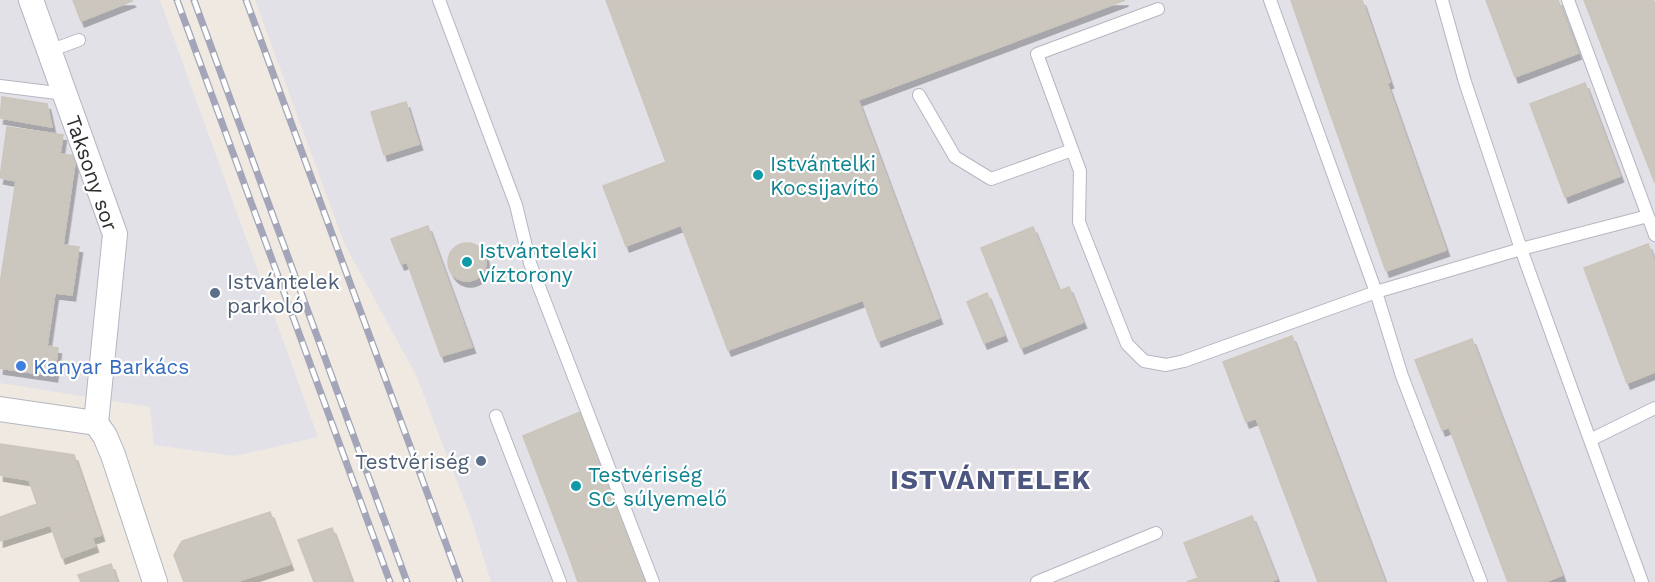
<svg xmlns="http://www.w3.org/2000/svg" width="1655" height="582" font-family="'Work Sans',sans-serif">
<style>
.industrial{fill:#e3e1e8}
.building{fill:#cbc7bf;stroke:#cbc5ba;stroke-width:1.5;filter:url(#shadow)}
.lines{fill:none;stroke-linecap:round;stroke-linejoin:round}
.lane-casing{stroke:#b4b7c1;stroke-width:14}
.street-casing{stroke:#b4b7c1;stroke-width:26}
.lane{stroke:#fff;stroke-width:12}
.street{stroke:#fff;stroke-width:24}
.rail-casing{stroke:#a3a6b8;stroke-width:7}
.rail{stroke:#fff;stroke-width:4.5;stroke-dasharray:14;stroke-linecap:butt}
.culture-dot{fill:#0f9aa8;stroke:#fff;stroke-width:2}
.service-dot{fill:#5c6f8a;stroke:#fff;stroke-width:2}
.shop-dot{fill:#3f7fe0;stroke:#fff;stroke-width:2}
.labels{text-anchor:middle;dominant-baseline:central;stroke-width:4.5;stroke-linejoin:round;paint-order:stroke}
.culture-label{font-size:21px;fill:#0d838f;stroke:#fff;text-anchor:start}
.street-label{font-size:21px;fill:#2e2e2e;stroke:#fff}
.service-label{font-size:21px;fill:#4e5e75;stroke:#fff;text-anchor:start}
.shop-label{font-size:21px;fill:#366cbe;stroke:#fff;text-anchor:start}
.district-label{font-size:27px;font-weight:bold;letter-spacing:1.5px;fill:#4d5680;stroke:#fff}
</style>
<defs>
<filter id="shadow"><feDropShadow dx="3.5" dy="6" stdDeviation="0" flood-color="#0004"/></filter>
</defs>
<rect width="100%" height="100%" fill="#efe9e1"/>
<path class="industrial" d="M0 0H160L318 437 235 456 154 445 150 407 0 383Z
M255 0H1655V582H491L471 518 416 375 344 243Z"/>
<path class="building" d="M73 0H131L132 1 81 21Z
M606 0H821L939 318 878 341 863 300 728 350 681 225 626 246 603 186 666 162Z
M821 0H1125L858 100Z
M1291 0H1362L1390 82 1327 104Z
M1486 0H1558L1578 53 1515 77Z
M1584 0H1653L1655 5V183Z
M1387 83 1446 250 1386 271 1327 104Z
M1585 83 1620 176 1565 197 1530 104Z
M2 97 47 104 52 127 0 118Z
M406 102 419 144 384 155 371 112Z
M7 127 63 135 60 154 76 156 63 245 79 247 72 295 55 293 47 346 58 348 54 376 0 368V284L16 181 0 178Z
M428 226 472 347 441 356 407 262 401 264 391 239Z
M1033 227 1059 291 1069 287 1083 322 1021 348 981 248Z
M448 262a19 19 0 1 1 38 0a19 19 0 1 1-38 0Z
M1648 244 1655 263V372L1627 383 1584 268Z
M987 293 1004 335 984 343 967 302Z
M1292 336 1385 582H1318L1256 418 1246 422 1223 362Z
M1472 339 1498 408 1442 430 1415 360Z
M1498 408 1562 575 1545 582H1508L1449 427Z
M580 412 629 536 570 559 523 436Z
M0 444 74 455 93 511 0 541V517L37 504 29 480 0 475Z
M93 511 101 535 92 538 95 546 62 558 50 524Z
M270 512 290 564 236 582H184L174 555 182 541Z
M1252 516 1277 579 1269 582H1187L1198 578 1184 543Z
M332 528 352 582H314L298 540Z
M629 536 647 582H578L570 559Z
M111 564 117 582H81L78 575Z"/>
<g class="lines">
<defs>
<path id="lane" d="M439 0 516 205 530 263 653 582
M1270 0 1376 292 1521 249 1465 82 1442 0
M1568 0 1648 216
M1158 9 1037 54 1080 171 1079 222 1127 344 1144 361 1166 365 1184 361 1376 292 1402 376 1481 582
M49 51 79 40
M0 86 65 94
M919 95 955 157 991 179 1072 150
M496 416 560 582
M1590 440 1521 249 1648 216 1655 235
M1037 582 1156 533
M1642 582 1590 440 1655 408"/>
<path id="street" d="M31 0 115 234 96 423
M0 409 96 423
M96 423 105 436 113 455 155 582"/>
</defs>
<use href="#lane" class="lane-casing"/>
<use href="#street" class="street-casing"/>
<use href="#lane" class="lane"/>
<use href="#street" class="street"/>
<defs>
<path id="rail" d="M177 0 390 582
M194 0 407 582
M246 0 460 582"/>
</defs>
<use href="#rail" class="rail-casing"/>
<use href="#rail" class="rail"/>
</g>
<g class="culture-dot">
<circle cx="758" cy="175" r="6"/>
<circle cx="467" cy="262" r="6"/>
<circle cx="576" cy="486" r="6"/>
</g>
<g class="service-dot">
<circle cx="215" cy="293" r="6"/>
<circle cx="481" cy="461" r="6"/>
</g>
<circle class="shop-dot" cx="21" cy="366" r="6"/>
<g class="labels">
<g class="culture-label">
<text x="770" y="163">Istvántelki<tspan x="770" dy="24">Kocsijavító</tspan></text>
<text x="479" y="250">Istvánteleki<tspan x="479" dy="24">víztorony</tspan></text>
<text x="588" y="474">Testvériség<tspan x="588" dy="24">SC súlyemelő</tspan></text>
</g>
<g class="street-label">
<text transform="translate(92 173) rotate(71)">Taksony sor</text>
</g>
<g class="service-label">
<text x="227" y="281">Istvántelek<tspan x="227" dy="24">parkoló</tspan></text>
<text x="469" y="461" text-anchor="end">Testvériség</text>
</g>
<g class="shop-label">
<text x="33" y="366">Kanyar Barkács</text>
</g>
<g class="district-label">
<text x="991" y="480">ISTVÁNTELEK</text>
</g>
</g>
</svg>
